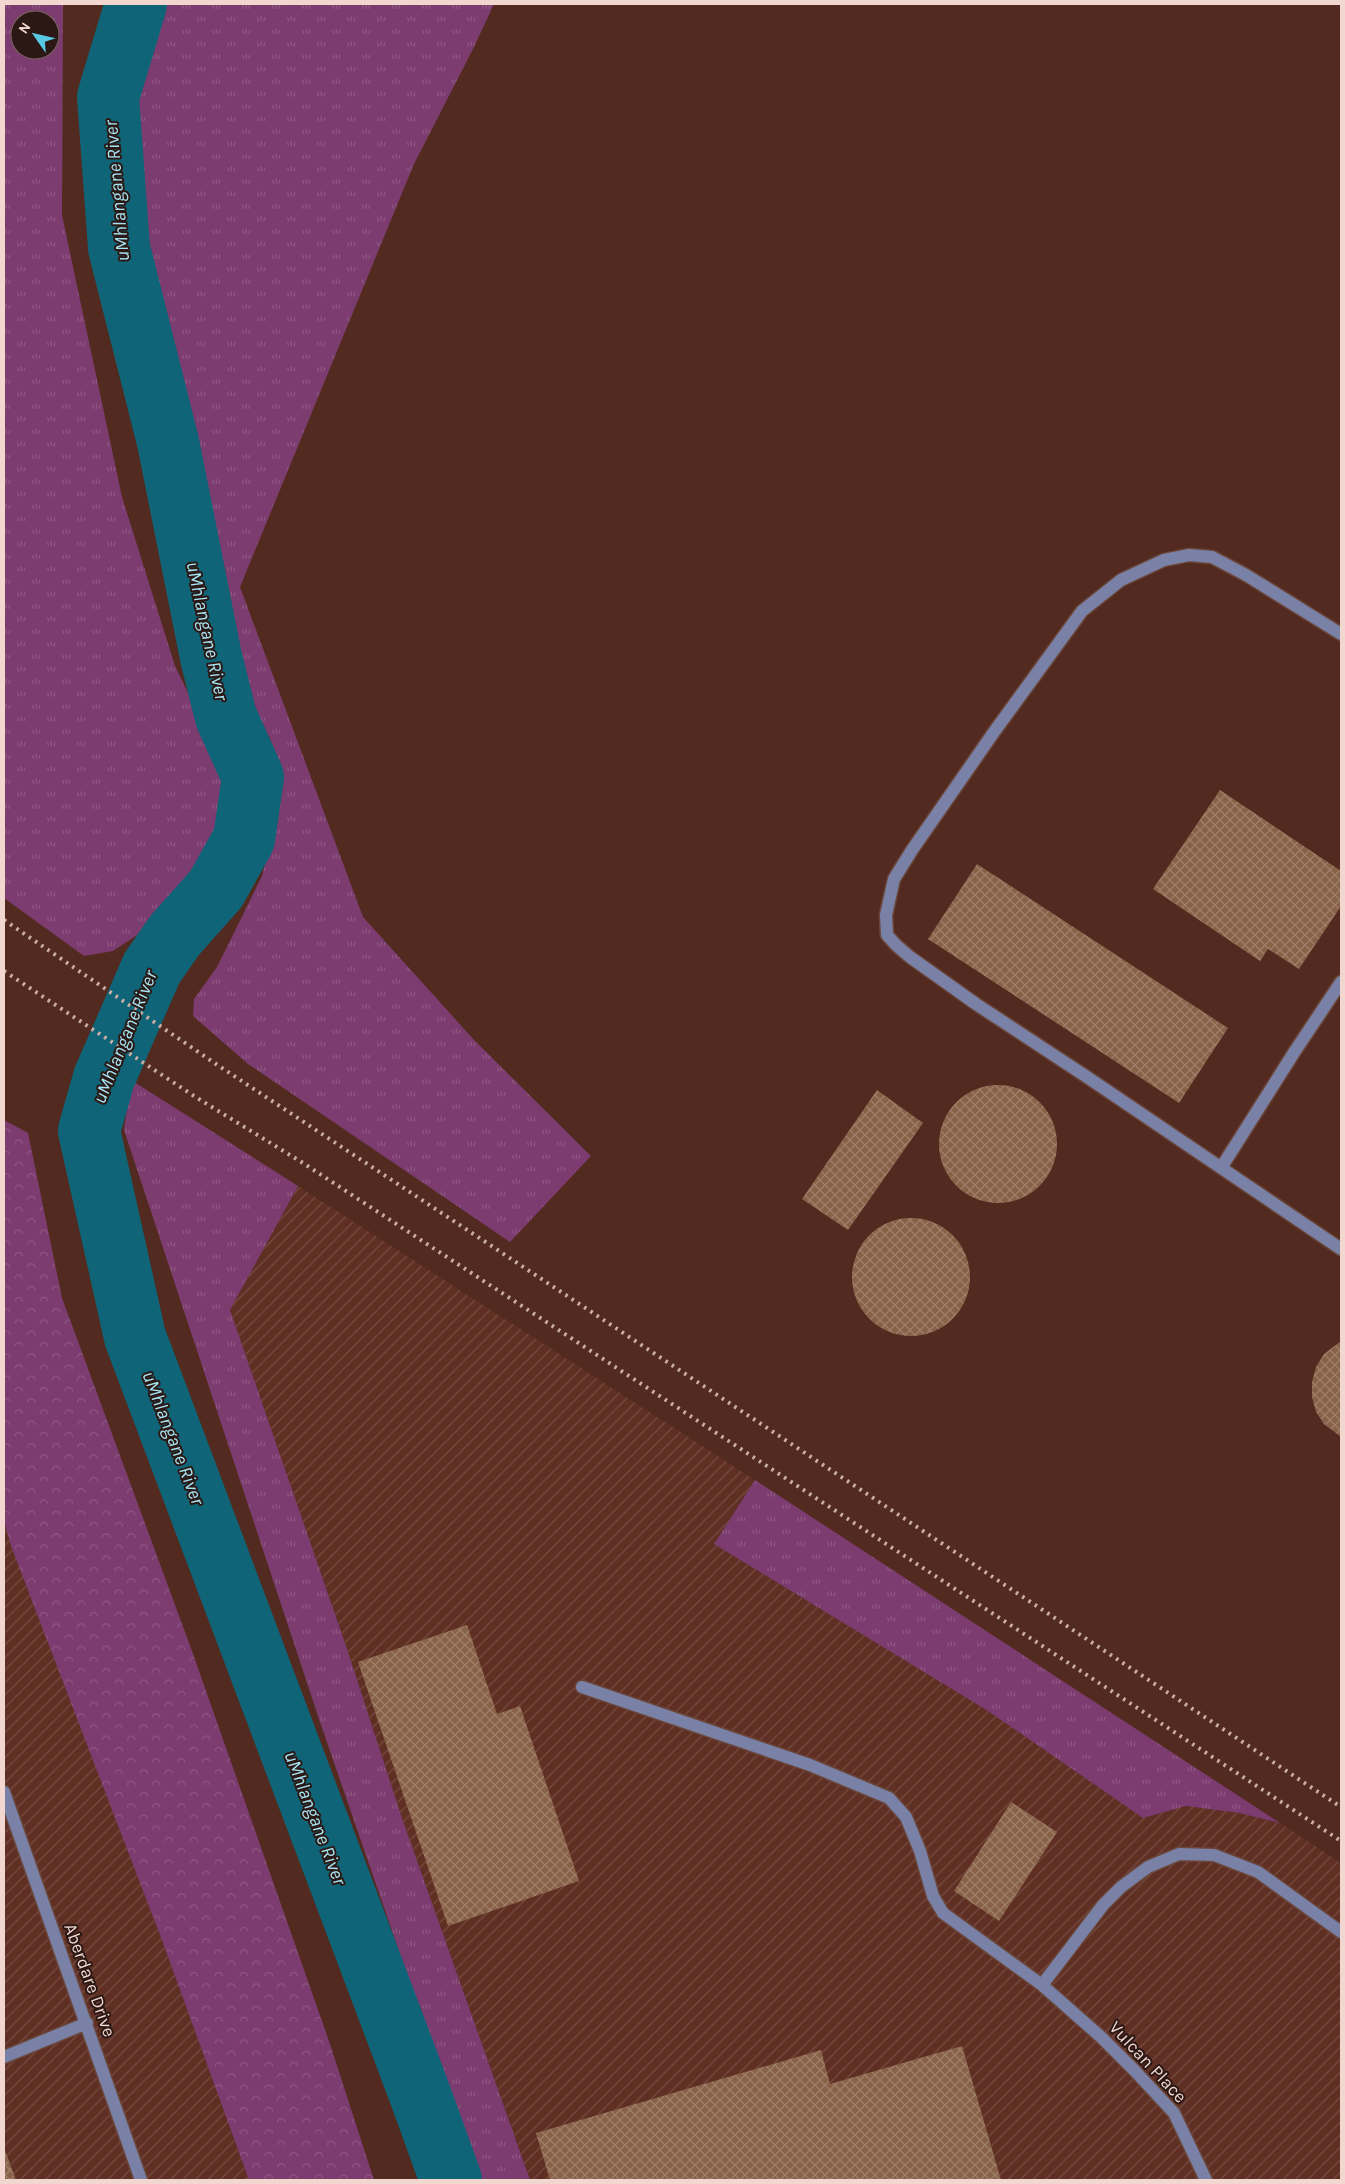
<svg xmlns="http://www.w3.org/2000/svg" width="1345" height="2184" font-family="Karla,sans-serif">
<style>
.industrial{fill:url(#industrial-furrows)}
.grass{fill:url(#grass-tufts);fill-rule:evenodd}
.forest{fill:url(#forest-crowns)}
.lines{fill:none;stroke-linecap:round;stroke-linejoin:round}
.river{stroke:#0f6577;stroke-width:62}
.building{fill:url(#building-cross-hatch)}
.minor-casing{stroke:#6b463b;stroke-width:15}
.minor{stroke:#7981a7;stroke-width:12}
.rail{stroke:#caada5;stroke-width:4;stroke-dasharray:2.5 5;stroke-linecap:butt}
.labels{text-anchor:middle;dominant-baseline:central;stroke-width:4;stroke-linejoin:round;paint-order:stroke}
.street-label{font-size:18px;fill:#f1d7d0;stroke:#2b1814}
.water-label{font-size:19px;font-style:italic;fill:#a7e4f4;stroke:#2b1814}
</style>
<defs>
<pattern id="industrial-furrows" width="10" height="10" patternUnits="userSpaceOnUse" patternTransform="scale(1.25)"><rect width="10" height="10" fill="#5f2f23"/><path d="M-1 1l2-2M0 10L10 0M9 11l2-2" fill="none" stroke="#764c42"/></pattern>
<pattern id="grass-tufts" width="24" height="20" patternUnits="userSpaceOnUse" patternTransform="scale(1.25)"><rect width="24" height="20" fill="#7c3c6f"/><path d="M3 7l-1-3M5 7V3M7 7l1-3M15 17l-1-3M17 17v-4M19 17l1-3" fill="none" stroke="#8f5782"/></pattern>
<pattern id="forest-crowns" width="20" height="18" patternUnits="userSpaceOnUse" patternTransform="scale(1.25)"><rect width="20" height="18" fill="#7c3c6f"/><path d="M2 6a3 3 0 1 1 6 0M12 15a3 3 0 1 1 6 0" fill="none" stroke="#8f5782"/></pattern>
<pattern id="building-cross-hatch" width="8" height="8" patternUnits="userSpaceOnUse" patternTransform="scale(1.25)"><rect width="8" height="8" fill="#886248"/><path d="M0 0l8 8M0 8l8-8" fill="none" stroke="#9f7f6a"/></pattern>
</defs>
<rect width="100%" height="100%" fill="#522a1f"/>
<path class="industrial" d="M298 1186 755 1480 714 1544 988 1711 1143 1818 1186 1806 1239 1813 1280 1823 1341 1863V2180H530L403 1821 346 1646 230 1310Z
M4 1521 163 1943 249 2180H4Z"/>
<path class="grass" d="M4 4H63L62 215 122 497 175 666 223 765 228 791 215 840 169 914 113 951 84 956 4 898ZM20 20H50V50H20Z
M148 4H494L474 47 414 164 240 587 363 917 475 1041 591 1156 510 1242 248 1064 193 1016 194 999 217 967 262 876 281 799 278 767 270 738 240 692 216 640 196 561 187 464 150 317 125 240 122 104Z
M131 1080 298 1186 230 1310 346 1646 403 1821 530 2180H478L320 1722 124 1130Z
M755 1480 1280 1823 1239 1813 1186 1806 1143 1818 988 1711 714 1544Z"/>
<path class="forest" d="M4 1120 28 1133 62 1298 192 1651 330 2044 374 2180H249L163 1943 11 1546 4 1521Z"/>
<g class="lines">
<path class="river" d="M136 4 108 97 119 248 168 442 211 657 226 717 253 777 244 839 216 889 175 935 152 968 104 1078 89 1131 135 1337 421 2097 451 2180"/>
</g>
<path class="building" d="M1220 790 1341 871V906L1299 969 1268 949 1260 961 1153 889Z
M977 864 1228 1028 1179 1103 928 939Z
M939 1144a59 59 0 1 1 118 0a59 59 0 1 1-118 0Z
M877 1090 923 1123 848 1230 802 1199Z
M852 1277a59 59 0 1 1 118 0a59 59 0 1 1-118 0Z
M1341 1341V1437L1324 1424 1316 1412 1312 1397V1382L1316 1367 1324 1354Z
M467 1625 497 1714 520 1706 579 1881 448 1926 358 1662Z
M1011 1802 1057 1832 999 1921 954 1891Z
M962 2046 1001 2180H550L536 2133 821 2050 830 2084Z
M4 2148 16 2180H4Z"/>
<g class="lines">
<defs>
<path id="minor" d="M1341 634 1246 575 1212 557 1189 555 1164 560 1121 580 1082 611 994 732 912 850 894 879 886 915 887 935 896 945 910 957 976 1004 1087 1077 1341 1249
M1221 1168 1295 1051 1341 982
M582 1687 810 1765 889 1798 906 1817 920 1851 933 1896 943 1913 1042 1985 1101 2037 1135 2071 1174 2113 1206 2180
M4 1792 141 2180
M1042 1985 1103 1905 1121 1887 1148 1867 1179 1854 1214 1855 1258 1872 1341 1932
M4 2057 87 2023"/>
</defs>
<use href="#minor" class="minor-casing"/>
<use href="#minor" class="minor"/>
<path class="rail" d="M4 920 216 1064 1341 1807
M4 971 194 1096 303 1163 1341 1841"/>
</g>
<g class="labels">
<g class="street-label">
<text transform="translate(90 1980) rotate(70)">Aberdare Drive</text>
<text transform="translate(1148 2062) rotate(47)">Vulcan Place</text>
</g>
<g class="water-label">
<text transform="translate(117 191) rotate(-95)">uMhlangane River</text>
<text transform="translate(207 631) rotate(78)">uMhlangane River</text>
<text transform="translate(125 1037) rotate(-68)">uMhlangane River</text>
<text transform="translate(173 1438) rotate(69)">uMhlangane River</text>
<text transform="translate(315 1818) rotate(69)">uMhlangane River</text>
</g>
</g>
<rect width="1345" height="2184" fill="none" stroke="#f1d7d0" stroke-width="10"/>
<g transform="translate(35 35) rotate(304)"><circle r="24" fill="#2b1814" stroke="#7a645f"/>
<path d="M0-4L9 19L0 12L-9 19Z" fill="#58c9e3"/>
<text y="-8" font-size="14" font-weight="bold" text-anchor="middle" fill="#f1d7d0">N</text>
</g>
</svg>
